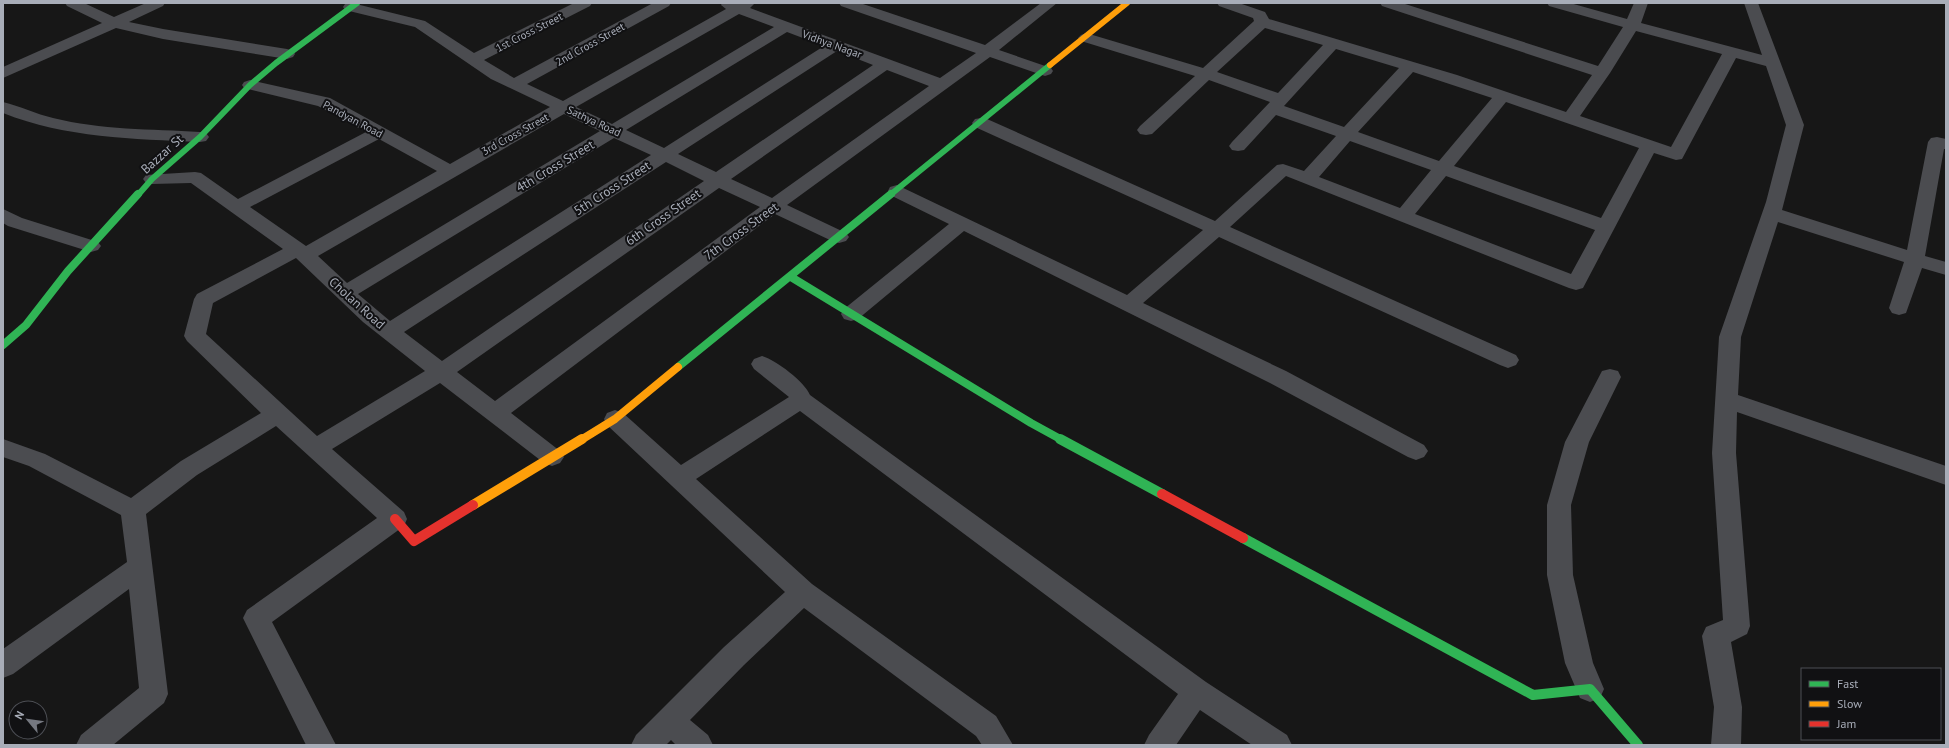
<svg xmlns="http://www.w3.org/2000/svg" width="1949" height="748" font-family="'PT Sans',sans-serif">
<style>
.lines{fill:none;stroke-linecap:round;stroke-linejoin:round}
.street{fill:#4b4c50;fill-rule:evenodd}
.fast-far2{stroke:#30b455;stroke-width:6}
.fast-far1{stroke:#30b455;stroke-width:8}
.fast{stroke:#30b455;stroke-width:10}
.slow-far2{stroke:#ff9f0a;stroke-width:6}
.slow-far1{stroke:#ff9f0a;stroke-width:8}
.slow{stroke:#ff9f0a;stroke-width:10}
.jam{stroke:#e5322d;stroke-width:10}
.labels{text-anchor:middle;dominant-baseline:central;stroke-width:4;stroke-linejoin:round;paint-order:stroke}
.far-street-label{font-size:11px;fill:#a8adb8;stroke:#111113}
.street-label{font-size:13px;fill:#a8adb8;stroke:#111113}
</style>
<rect width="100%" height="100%" fill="#171717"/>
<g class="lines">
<path class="street" d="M65 3H84L114 17 146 3H165L163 6 129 22 163 29 287 49 293 51 295 54 293 57 287 59 163 39 116 28 3 78V67L102 23 67 6Z
M352 3 425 21 474 53 574 3H592L590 6 484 60 514 78 653 3H671L669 6 527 84 563 101 726 9 721 5 722 3H755L750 8 940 78 976 53 841 6 839 3H860L985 45 1041 3H1057L999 50 1051 68 1053 71 1051 74 1045 76 1039 74 990 57 787 205 846 233 849 237 846 241 839 243 832 241 775 214 511 413 560 451 564 457 560 463 552 466 544 463 440 383 332 449 404 512 407 519 404 526 272 622 336 745H306L243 618 247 610 377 518 276 426 197 475 146 514 168 694 164 703 113 745H76L81 735 139 688 129 589 13 674 3 678V649L127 562 121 515 29 466 3 457V439L45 454 131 498 181 461 261 413 187 341 184 336 194 299 197 294 283 249 191 183 152 184 146 183 143 179 146 175 195 172 201 173 238 199 366 132 318 106 244 88 242 85 244 82 250 80 330 98 450 164 550 107 491 79 415 27 345 10 343 7 345 4ZM739 14 774 27 612 124 576 107ZM787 32 824 46 664 148 626 130ZM837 51 873 65 716 172 678 154ZM887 70 929 86 772 198 731 179ZM564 114 600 131 347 283 318 256ZM614 138 651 155 390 321 358 294ZM379 139 437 171 306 246 250 207ZM666 162 704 181 442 361 404 332ZM719 188 760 207 495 401 457 372ZM296 258 363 322 425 371 317 436 206 334 213 303Z
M1217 3H1239L1265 12 1269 19 1457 75 1566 112 1592 75 1382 6 1380 3H1402L1598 66 1623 27 1549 6 1547 3H1570L1627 19 1634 3H1648L1641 23 1762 55 1744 3H1758L1804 125 1782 210 1907 250 1928 142 1931 138 1937 137 1946 139V149H1944L1925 256 1946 262V275L1922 268 1906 313 1899 315 1892 313 1889 308 1904 262 1778 222 1741 337 1738 395 1946 466V485L1737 412 1736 453 1750 626 1747 634 1731 642 1742 707 1741 745H1711L1714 707 1702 636 1706 627 1723 620 1712 453 1719 337 1766 202 1786 125 1766 66 1736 58 1682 159 1676 160 1654 153 1583 288 1576 290 1569 288 1286 176 1230 227 1516 355 1519 360 1516 365 1508 368 1500 365 1219 237 1143 303 1286 371 1424 445 1428 451 1424 457 1416 460 1408 457 1270 383 964 231 858 319 851 321 844 319 841 314 844 309 949 224 890 195 888 191 890 187 897 185 1127 295 1203 230 975 127 972 123 975 119 981 118 987 119 1215 221 1277 165 1283 164 1304 171 1336 136 1276 115 1244 150 1238 151 1232 150 1229 146 1232 142 1270 102 1209 80 1152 134 1146 135 1140 134 1137 130 1140 126 1195 76 1081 41 1078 38 1081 35 1086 33 1203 68 1254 21 1253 18 1219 6ZM1265 28 1323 45 1278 93 1217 72ZM1636 31 1722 54 1671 147 1580 116 1610 73ZM1336 49 1399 68 1344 127 1284 106ZM1413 72 1492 98 1439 161 1358 132ZM1506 102 1639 148 1601 218 1454 166ZM1350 141 1431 170 1400 208 1319 177ZM1446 176 1595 230 1571 274 1415 214Z
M3 102C20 106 36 114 53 118 101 130 151 129 200 132L206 133 209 137 206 141 200 142C133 139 66 138 3 113Z
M3 209 22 218 98 242 101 246 98 250 91 252 8 226 3 223Z
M762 356C776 360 805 382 810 395L1206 682 1287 735 1292 745H1252L1200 710 1176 745H1144L1149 735 1178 694 800 411 696 479 812 584 996 716 1013 745H982L976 736 804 608 744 665 690 720 708 735 713 745H676L671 740 666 745H631L636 735 724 647 785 592 607 425 604 419 607 413 615 410 623 413 681 465 789 397 754 369 751 364 754 359Z
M1610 369 1618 371 1621 377 1589 442 1571 505 1573 575 1593 663 1604 689 1600 698 1590 702 1580 698 1565 663 1547 575V505L1565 442 1602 371Z"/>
<path class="fast-far2" d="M138 195 152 179 200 137 250 85 276 63 357 3
M890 195 1050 65"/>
<path class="fast-far1" d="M791 277 1031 423 1062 440
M3 345 26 325 68 271 138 194
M678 367 891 194"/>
<path class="fast" d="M1060 439 1162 494
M1243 538 1533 695 1590 689 1638 745"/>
<path class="slow-far2" d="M1050 65 1127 3"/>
<path class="slow-far1" d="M581 440 615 419 678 367"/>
<path class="slow" d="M473 505 582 439"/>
<path class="jam" d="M1162 494 1243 538
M395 519 414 541 473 505"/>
</g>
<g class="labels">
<g class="far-street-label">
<text transform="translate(529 32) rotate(-27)">1st Cross Street</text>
<text transform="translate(590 44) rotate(-29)">2nd Cross Street</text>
<text transform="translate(832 44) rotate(20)">Vidhya Nagar</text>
<text transform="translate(353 119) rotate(28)">Pandyan Road</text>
<text transform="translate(594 121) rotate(25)">Sathya Road</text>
<text transform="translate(515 134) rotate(-29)">3rd Cross Street</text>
</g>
<g class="street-label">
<text transform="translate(162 154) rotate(-42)">Bazzar St</text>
<text transform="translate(555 166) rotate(-31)">4th Cross Street</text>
<text transform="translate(612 188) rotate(-33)">5th Cross Street</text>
<text transform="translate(663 217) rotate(-35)">6th Cross Street</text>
<text transform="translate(741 231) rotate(-36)">7th Cross Street</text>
<text transform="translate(357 303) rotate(42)">Cholan Road</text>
</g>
</g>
<rect width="1949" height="748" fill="none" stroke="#a8adb8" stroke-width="8"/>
<rect x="1801" y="668" width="140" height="72" fill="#111113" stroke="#4d4f55"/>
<rect x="1809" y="681" width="20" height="6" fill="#30b455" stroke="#4d4f55"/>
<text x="1837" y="688" font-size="12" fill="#a8adb8">Fast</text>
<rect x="1809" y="701" width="20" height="6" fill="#ff9f0a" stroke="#4d4f55"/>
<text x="1837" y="708" font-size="12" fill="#a8adb8">Slow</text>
<rect x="1809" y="721" width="20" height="6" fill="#e5322d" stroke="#4d4f55"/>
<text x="1837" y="728" font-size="12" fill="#a8adb8">Jam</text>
<g transform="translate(28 720) rotate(299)"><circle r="19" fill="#111113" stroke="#4d4f55"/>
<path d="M0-3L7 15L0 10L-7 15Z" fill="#757880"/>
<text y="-6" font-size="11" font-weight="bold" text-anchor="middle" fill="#a8adb8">N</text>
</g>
</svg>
